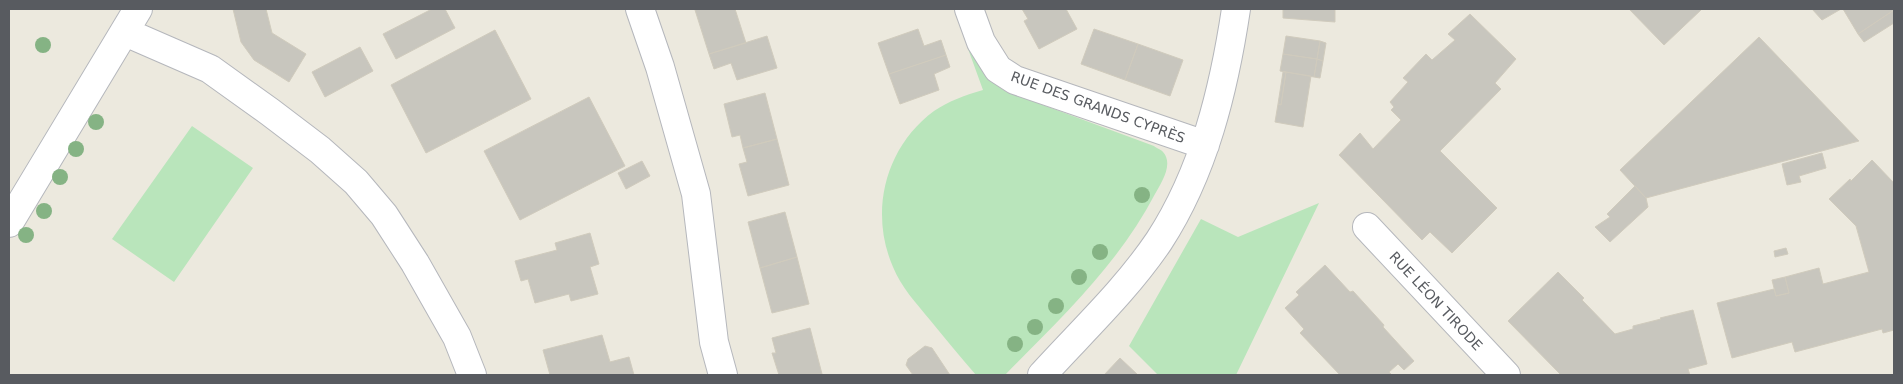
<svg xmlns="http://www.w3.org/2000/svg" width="1903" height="384" font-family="'DejaVu Sans',sans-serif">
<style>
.green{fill:#b9e5bb}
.building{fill:#c8c6be;stroke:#d0cbbd}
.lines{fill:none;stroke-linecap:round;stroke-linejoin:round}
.minor-casing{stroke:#b5b7bc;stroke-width:30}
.minor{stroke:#fff;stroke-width:28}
.tree{fill:#85b384}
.labels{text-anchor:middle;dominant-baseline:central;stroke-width:4;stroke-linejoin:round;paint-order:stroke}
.street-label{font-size:14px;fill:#585b60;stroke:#fff}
</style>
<rect width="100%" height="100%" fill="#ece9de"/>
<path class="green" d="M967 46C978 65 987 79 1005 91L1154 146C1156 148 1162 150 1163 152 1174 164 1161 183 1155 194 1118 265 1060 319 1005 375H976C960 357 945 338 930 320 916 303 901 287 893 267 869 212 885 147 934 111 949 101 965 95 983 90Z
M192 126 253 168 174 282 112 239Z
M1319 203 1236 375H1158L1129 346 1201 219 1238 237Z"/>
<path class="building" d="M233 9H266L272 33 306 54 289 82 254 60 241 42Z
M432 9H445L455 28 396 59 383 34Z
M697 9H735L746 43 709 54 695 10Z
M1022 9H1066L1077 29 1039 49 1024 21 1028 19Z
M1283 9H1335V22L1283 18Z
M1629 9H1702L1664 45Z
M1812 9H1841L1822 20Z
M1843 9H1894V10L1858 34Z
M1894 10V23L1864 42 1858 34Z
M1470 14 1516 59 1495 83 1501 89 1440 151 1497 208 1452 253 1430 232 1422 240 1339 155 1360 133 1373 149 1401 120 1391 110 1394 107 1390 102 1408 82 1403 78 1426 54 1432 60 1455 40 1448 34Z
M918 29 924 46 941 40 946 55 889 74 878 43Z
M1094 29 1138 44 1125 80 1081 64Z
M495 30 531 99 426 153 391 85Z
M767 36 777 68 737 80 731 63 714 69 709 54Z
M1286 36 1320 41 1317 59 1283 54Z
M1759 37 1859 141 1646 198 1620 170Z
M1320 41 1326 43 1323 61 1317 59Z
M1138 44 1183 60 1170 96 1125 80Z
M360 47 373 71 325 97 312 72Z
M1283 54 1317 59 1314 77 1280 71Z
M946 55 950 67 934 74 939 90 900 104 889 74Z
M1317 59 1323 61 1320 78 1314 77Z
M1283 72H1286L1281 105 1278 104Z
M1286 72 1311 76 1303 127 1275 122 1278 104 1281 105Z
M765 93 777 139 743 148 740 135 732 137 724 104Z
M589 97 625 166 520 220 484 151Z
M777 139 789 185 748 196 739 164 747 162 743 148Z
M1822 153 1826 168 1799 176 1801 182 1787 185 1782 164Z
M1872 160 1894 183V330L1883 333 1882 329 1795 352 1792 342 1732 358 1717 303 1774 289 1776 296 1789 293 1785 277 1819 268 1823 284 1869 272 1856 226 1829 199 1850 179 1851 181Z
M642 161 650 176 626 189 618 173Z
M1635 186 1646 198 1648 207 1610 242 1595 227 1610 217 1607 214Z
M785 212 797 257 760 268 748 222Z
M590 233 599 264 590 267 598 294 571 301 569 294 535 303 528 279 521 281 515 261 557 250 555 243Z
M1786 248 1788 254 1775 257 1774 251Z
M797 257 809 304 772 313 760 268Z
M1325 265 1350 292 1353 291 1384 325 1383 327 1414 361 1404 370 1398 364 1389 372 1392 375H1340L1300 333 1304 329 1285 308 1299 295 1296 292Z
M1558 272 1584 298 1582 300 1615 334 1633 329V326L1661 319 1660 318 1693 310 1707 364 1688 369 1690 375H1561L1508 321Z
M1785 277 1789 293 1776 296 1772 280Z
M810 328 822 374 779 375 772 353H776L772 338Z
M602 335 610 362 629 357 634 375H550L543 350Z
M925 346 932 348 950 375H913L906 365 908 359Z
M1120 358 1138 375H1104Z"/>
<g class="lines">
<defs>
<path id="minor" d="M640 9 660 67 696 194 714 342 723 375
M969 9 981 42 998 69 1015 80 1205 145
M125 32 210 69 270 112 320 150 356 182 384 215 415 263 457 337 472 375
M9 223 138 9
M1367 227 1506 375
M1042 375C1081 332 1126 290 1159 241 1204 172 1224 89 1236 9"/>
</defs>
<use href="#minor" class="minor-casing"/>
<use href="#minor" class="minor"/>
</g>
<g class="tree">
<circle cx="43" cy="45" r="8"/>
<circle cx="96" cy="122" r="8"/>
<circle cx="76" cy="149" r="8"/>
<circle cx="60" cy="177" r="8"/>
<circle cx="1142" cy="195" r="8"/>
<circle cx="44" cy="211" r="8"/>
<circle cx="26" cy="235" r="8"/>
<circle cx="1100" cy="252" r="8"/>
<circle cx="1079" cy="277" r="8"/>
<circle cx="1056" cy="306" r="8"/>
<circle cx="1035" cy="327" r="8"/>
<circle cx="1015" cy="344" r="8"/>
</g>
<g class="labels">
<g class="street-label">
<text transform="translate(1098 107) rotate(20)">RUE DES GRANDS CYPRÈS</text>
<text transform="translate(1436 301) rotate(47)">RUE LÉON TIRODE</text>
</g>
</g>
<rect width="1903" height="384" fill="none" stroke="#585b60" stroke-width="20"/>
</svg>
